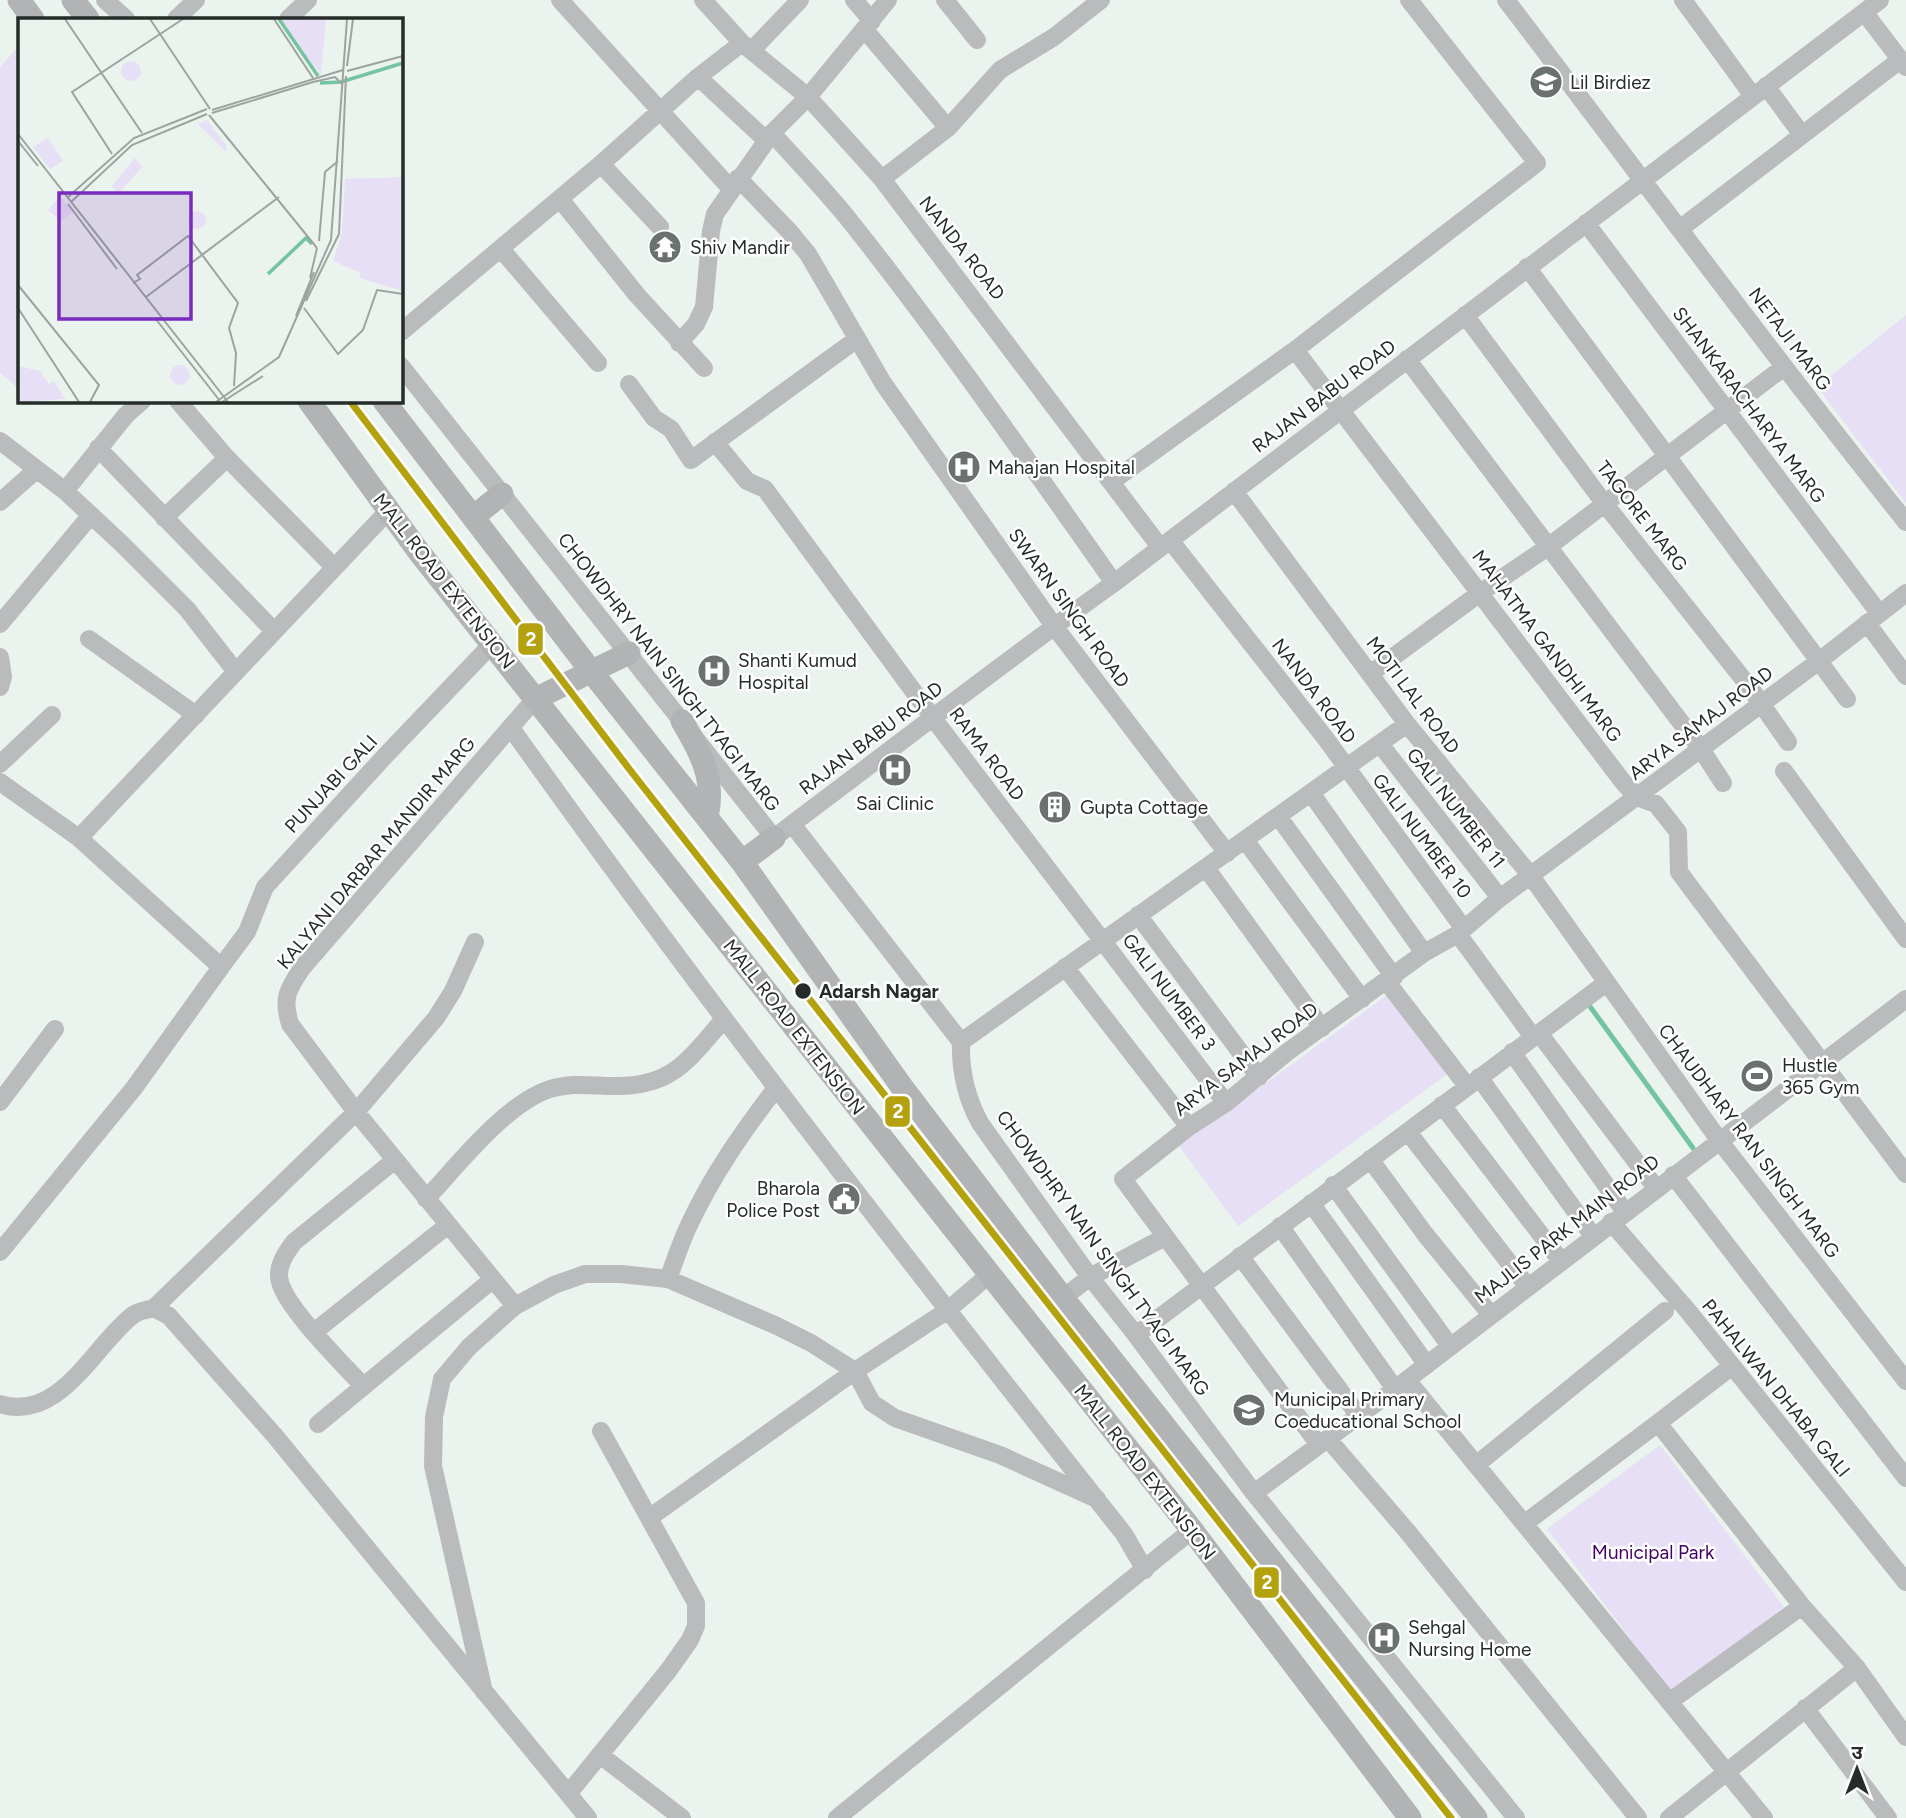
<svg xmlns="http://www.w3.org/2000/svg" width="1906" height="1818" font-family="Figtree,'Noto Sans Devanagari',sans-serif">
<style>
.green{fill:#e7dff5}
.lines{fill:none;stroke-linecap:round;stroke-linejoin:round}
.stream{stroke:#74c4a2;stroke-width:5}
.minor{stroke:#babbbc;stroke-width:18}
.major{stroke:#b2b3b4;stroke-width:23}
.metro-1-casing{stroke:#fff;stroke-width:12}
.metro-1{stroke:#b3a10e;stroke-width:7}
.stop-dot{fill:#262d29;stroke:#fff;stroke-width:2.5}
.labels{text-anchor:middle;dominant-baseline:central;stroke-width:5;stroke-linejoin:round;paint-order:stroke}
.poi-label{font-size:19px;fill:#262d29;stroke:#fff;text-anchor:start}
.street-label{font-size:19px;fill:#262d29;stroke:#fff}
.stop-label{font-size:19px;font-weight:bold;fill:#262d29;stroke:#fff;text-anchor:start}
.park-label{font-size:19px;fill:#430165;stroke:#fff}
.inset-river{fill:none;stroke:#74c4a2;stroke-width:3.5}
.inset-road{fill:none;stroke:#9ca49f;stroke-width:2}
.view{fill:#7b2cbf;fill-opacity:0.15;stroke:#7b2cbf;stroke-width:3.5}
.inset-edge{fill:none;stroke:#262d29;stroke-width:3.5}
.line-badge{stroke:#fff;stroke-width:2.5}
.badge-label{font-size:19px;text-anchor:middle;font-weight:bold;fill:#fff}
</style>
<rect width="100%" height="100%" fill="#eaf3ee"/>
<path class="green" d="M19 46V389L0 373V67Z
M1906 315V503L1817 387Z
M1390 993 1449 1073 1238 1226 1179 1146Z
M1660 1445 1784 1607 1671 1692 1547 1529Z"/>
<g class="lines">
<path class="stream" d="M1586 1001 1693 1148"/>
<path class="minor" d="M105 0 126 19
M560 0 731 189
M703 0 742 43 808 97 882 179 1160 547
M854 0 872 21
M945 0 977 40
M1506 0C1639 174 1769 351 1906 522
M1683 0 1753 96
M1864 12 1906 67
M176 19 196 0
M288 19 308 0
M865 30 948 128
M752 50 800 0
M698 77 767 141
M1766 86 1797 128
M772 133C798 162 826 191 850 221 943 338 1028 461 1114 583
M601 164 660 227
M738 178 789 231 808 254 883 383 1054 626 1227 853
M882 179 948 128 1000 70 1054 37 1101 0
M560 199 637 295 704 368
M1586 223 1879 613
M1681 228 1900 60
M501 249 598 363
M1527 267 1847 699
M1465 315 1604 503 1751 689 1788 742
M401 332 601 164 698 77 742 43
M679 343 696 324 704 307 711 231 715 214 772 133 808 97 888 0
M1295 350 1623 782 1637 797 1656 804 1678 832 1679 872 1906 1174
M1407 359 1701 749 1723 783
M401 366 774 838 792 824 961 1042C960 1072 966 1097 980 1123L1090 1277 1136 1335 1254 1493 1516 1818
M629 384 654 418 671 429 691 460 857 339
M178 401 227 458 334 567
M0 441 65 491 122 544 187 609 236 672
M715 442 747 481 765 489 939 726 1226 1103
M98 448 273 630
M1111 482 1295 350 1537 163 1409 0
M65 491 126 415 142 401
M1234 491 1407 724 1531 876 1719 1140 1906 1381
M0 502 35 471
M164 518 227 458
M1170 540 1326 739 1464 929
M1867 623 1906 676
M0 624 91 515
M89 639 196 715
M0 657 3 677 0 687
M1370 674 1480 593 1548 547 1784 367
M511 728C707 1003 914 1269 1124 1534L1145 1570
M1380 744 1500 898
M0 764 52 715
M1784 771 1906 939
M0 782 79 838
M1311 793 1424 953
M1278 816 1394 977
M792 824C899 744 1005 661 1114 583L1880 0
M1245 840 1362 999
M1206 868 1322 1028
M1138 915 1259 1077
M1458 934 1533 1037
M221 967 247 932 265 887 385 756 492 644
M1065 967 1189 1127
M1387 982 1467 1086
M1539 1033 1656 1188
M961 1042 1407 724
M1512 1052 1625 1212
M1479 1077 1593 1236
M0 1102 55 1029
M1442 1105 1561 1261
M1408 1132 1528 1287
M1370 1159 1425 1234 1491 1315
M1673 1175 1906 1478
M1333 1185 1450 1346
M426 1199C458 1165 506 1103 550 1089 572 1082 593 1086 615 1086 673 1087 689 1059 724 1019
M1311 1203 1427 1365
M1611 1222 1688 1311 1906 1582
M1280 1226 1395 1389
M0 1252 134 1088 221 967 79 838 389 510
M1240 1256 1359 1416
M668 1279C675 1261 681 1241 690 1223 713 1174 743 1131 776 1088
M1063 1298 1090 1277 1165 1237
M515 1306 356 1112 290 1024C282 998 288 989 302 968L535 699
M154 1308 169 1316 275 1436 588 1818
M314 1332 448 1225
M1136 1335 1606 983
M1407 1380 1764 1818
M363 1386C343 1364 287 1309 280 1282 276 1267 285 1254 294 1242L395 1160
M0 1404C60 1423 94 1345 133 1315 138 1311 147 1310 154 1308L356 1112 436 1018 453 991 475 942
M1658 1423 1723 1373
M318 1424 492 1280
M1328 1439 1407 1531 1638 1818
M1319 1445 1123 1179 1189 1127 1226 1103 1286 1053 1424 953 1458 934 1500 898 1819 661 1906 593
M1476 1465 1665 1311
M1254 1493 1395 1389 1906 999
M649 1518 855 1371 948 1310 990 1274
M1525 1523 1658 1423 1802 1606 1857 1668 1906 1737
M484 1692 433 1466 434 1417 442 1379 469 1347 515 1306 554 1285 585 1274H621L668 1279 777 1326 811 1343 855 1371 872 1403 895 1418 1000 1455 1097 1499
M1669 1702 1802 1606
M1805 1708 1888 1818
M600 1755 682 1818
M568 1794 668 1671 690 1640 696 1626V1603L601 1431
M837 1818 1192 1530
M1669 1818 1857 1668"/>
<path class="major" d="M19 0 33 19
M73 0 88 19
M309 401 419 552 1192 1530 1410 1818
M384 401 591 671 742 862 902 1087 1063 1298 1476 1818
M473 517 502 494
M535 699 629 653
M682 721C700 751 716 780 707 817
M742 862 774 838"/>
<defs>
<path id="metro-1" d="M350 401 630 770 1451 1818"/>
</defs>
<use href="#metro-1" class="metro-1-casing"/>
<use href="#metro-1" class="metro-1"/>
</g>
<defs>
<symbol id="school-disc" viewBox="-11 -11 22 22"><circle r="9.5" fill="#6b726e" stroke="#fff"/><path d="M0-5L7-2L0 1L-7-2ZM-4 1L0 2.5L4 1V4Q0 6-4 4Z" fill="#fff"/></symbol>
<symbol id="temple-disc" viewBox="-11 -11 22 22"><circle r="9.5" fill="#6b726e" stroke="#fff"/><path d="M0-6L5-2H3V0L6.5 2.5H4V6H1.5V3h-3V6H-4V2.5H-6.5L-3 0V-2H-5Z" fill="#fff"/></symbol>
<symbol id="hospital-disc" viewBox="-11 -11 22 22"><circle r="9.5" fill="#6b726e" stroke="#fff"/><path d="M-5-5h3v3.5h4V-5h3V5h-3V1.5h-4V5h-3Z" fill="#fff"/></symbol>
<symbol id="building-disc" viewBox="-11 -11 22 22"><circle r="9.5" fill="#6b726e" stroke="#fff"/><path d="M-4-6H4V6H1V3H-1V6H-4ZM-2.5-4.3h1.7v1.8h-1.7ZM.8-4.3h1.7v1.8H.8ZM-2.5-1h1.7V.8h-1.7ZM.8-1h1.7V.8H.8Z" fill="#fff"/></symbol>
<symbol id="stadium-disc" viewBox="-11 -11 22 22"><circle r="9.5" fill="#6b726e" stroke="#fff"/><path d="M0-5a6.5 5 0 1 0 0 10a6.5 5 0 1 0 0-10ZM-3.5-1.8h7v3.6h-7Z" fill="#fff"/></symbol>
<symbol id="civic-disc" viewBox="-11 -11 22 22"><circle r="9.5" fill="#6b726e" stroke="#fff"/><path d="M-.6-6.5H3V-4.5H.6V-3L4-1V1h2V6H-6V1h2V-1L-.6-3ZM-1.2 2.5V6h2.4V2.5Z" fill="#fff"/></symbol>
</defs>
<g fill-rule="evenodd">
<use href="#school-disc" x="1527" y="63" width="38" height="38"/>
<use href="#temple-disc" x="646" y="228" width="38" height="38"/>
<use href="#hospital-disc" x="945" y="448" width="38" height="38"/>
<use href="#hospital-disc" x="695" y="652" width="38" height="38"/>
<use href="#hospital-disc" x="876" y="751" width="38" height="38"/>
<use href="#building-disc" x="1036" y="788" width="38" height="38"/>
<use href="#stadium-disc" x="1738" y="1057" width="38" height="38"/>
<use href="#civic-disc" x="825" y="1180" width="38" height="38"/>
<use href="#school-disc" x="1230" y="1391" width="38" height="38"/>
<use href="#hospital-disc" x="1365" y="1619" width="38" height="38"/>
</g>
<circle class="stop-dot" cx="803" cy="991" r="9"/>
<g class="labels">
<g class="poi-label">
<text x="1570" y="82">Lil Birdiez</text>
<text x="690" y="247">Shiv Mandir</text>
<text x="988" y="467">Mahajan Hospital</text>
<text x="738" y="660">Shanti Kumud<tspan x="738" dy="22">Hospital</tspan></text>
<text x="895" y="803" text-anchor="middle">Sai Clinic</text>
<text x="1080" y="807">Gupta Cottage</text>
<text x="1782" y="1065">Hustle<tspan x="1782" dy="22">365 Gym</tspan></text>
<text x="820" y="1188" text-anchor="end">Bharola<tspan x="820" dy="22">Police Post</tspan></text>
<text x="1274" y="1399">Municipal Primary<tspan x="1274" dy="22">Coeducational School</tspan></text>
<text x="1408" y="1627">Sehgal<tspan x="1408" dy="22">Nursing Home</tspan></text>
</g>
<g class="street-label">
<text transform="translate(962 248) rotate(52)">NANDA ROAD</text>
<text transform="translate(1790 339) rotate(53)">NETAJI MARG</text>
<text transform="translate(1324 396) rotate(-37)">RAJAN BABU ROAD</text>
<text transform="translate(1749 405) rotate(53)">SHANKARACHARYA MARG</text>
<text transform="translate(1642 516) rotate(52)">TAGORE MARG</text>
<text transform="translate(444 581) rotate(52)">MALL ROAD EXTENSION</text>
<text transform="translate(1069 608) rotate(54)">SWARN SINGH ROAD</text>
<text transform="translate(1547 646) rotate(53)">MAHATMA GANDHI MARG</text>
<text transform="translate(669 672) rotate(52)">CHOWDHRY NAIN SINGH TYAGI MARG</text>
<text transform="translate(1314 691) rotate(53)">NANDA ROAD</text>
<text transform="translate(1413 695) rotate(53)">MOTI LAL ROAD</text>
<text transform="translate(1701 723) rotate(-37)">ARYA SAMAJ ROAD</text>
<text transform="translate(871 738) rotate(-37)">RAJAN BABU ROAD</text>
<text transform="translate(987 754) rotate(53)">RAMA ROAD</text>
<text transform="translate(331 784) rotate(-47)">PUNJABI GALI</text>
<text transform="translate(1456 808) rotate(52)">GALI NUMBER 11</text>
<text transform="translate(1422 836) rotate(53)">GALI NUMBER 10</text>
<text transform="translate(376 853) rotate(-50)">KALYANI DARBAR MANDIR MARG</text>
<text transform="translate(1169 992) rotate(53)">GALI NUMBER 3</text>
<text transform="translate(794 1027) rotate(52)">MALL ROAD EXTENSION</text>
<text transform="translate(1246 1059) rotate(-37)">ARYA SAMAJ ROAD</text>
<text transform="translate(1749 1141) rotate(53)">CHAUDHARY RAN SINGH MARG</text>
<text transform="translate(1567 1229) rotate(-38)">MAJLIS PARK MAIN ROAD</text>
<text transform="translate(1103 1253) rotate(54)">CHOWDHRY NAIN SINGH TYAGI MARG</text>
<text transform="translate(1776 1388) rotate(51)">PAHALWAN DHABA GALI</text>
<text transform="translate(1145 1472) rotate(52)">MALL ROAD EXTENSION</text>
</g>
<g class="stop-label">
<text x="819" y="991">Adarsh Nagar</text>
</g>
<g class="park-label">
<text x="1653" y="1552">Municipal Park</text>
</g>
</g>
<g transform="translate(18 18)">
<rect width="385" height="385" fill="#eaf3ee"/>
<path d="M263 1H308L303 56 281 29ZM103 53a10 10 0 1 1 20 0a10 10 0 1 1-20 0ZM189 102 208 127V134L180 106ZM30 120 45 143 32 151 15 129ZM117 140 124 149 101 175 94 168ZM385 159V273L341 260 343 255 315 243 324 215 327 161ZM42 178 55 194 43 203 30 192ZM170 202a9 9 0 1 1 18 0a9 9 0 1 1-18 0ZM152 357a10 10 0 1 1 20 0a10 10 0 1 1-20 0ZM0 348 22 353 31 366 36 363 47 381 0 384Z" fill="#e7dff5"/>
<path class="inset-river" d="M261 1 300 58M302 65 323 64 385 45M250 256 288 220 294 226"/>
<path class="inset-road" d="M47 1 124 115M132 1 192 91M256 1 295 60M329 48 335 1M329 53 385 38M194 92 325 52M194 95 295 64 317 59 323 65M191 97 299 230M0 116 210 384M0 123 20 148M94 136 54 74 165 1M49 180 116 120 189 91M53 184 114 127 189 96M50 186 99 251M301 223 307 154 320 143M292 260 299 230M115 265 122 261 119 257 170 218 220 285 211 310 218 335 216 368M0 267 81 367 72 384M128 279 261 179M288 283 321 216 328 58M0 290 61 384M286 290 320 336 345 312 359 272 385 276M278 298 296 254M137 300 202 383M198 384 261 339 313 222 329 1M204 384 245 358"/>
<path class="view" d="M41 175H173V301H41Z"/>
<rect width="385" height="385" class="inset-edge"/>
</g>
<g class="line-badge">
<rect x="517" y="622" width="27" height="34" rx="7" fill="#b3a10e"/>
<rect x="884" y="1095" width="27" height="33" rx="7" fill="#b3a10e"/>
<rect x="1253" y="1566" width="27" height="33" rx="7" fill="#b3a10e"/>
</g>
<g class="badge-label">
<text x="531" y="646">2</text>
<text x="898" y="1118">2</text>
<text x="1267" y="1589">2</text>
</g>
<g transform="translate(1857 1769)" stroke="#ffffff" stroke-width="5" paint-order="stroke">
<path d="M0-5L12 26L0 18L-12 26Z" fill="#262d29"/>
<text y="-10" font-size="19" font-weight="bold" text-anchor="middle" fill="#262d29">उ</text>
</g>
</svg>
